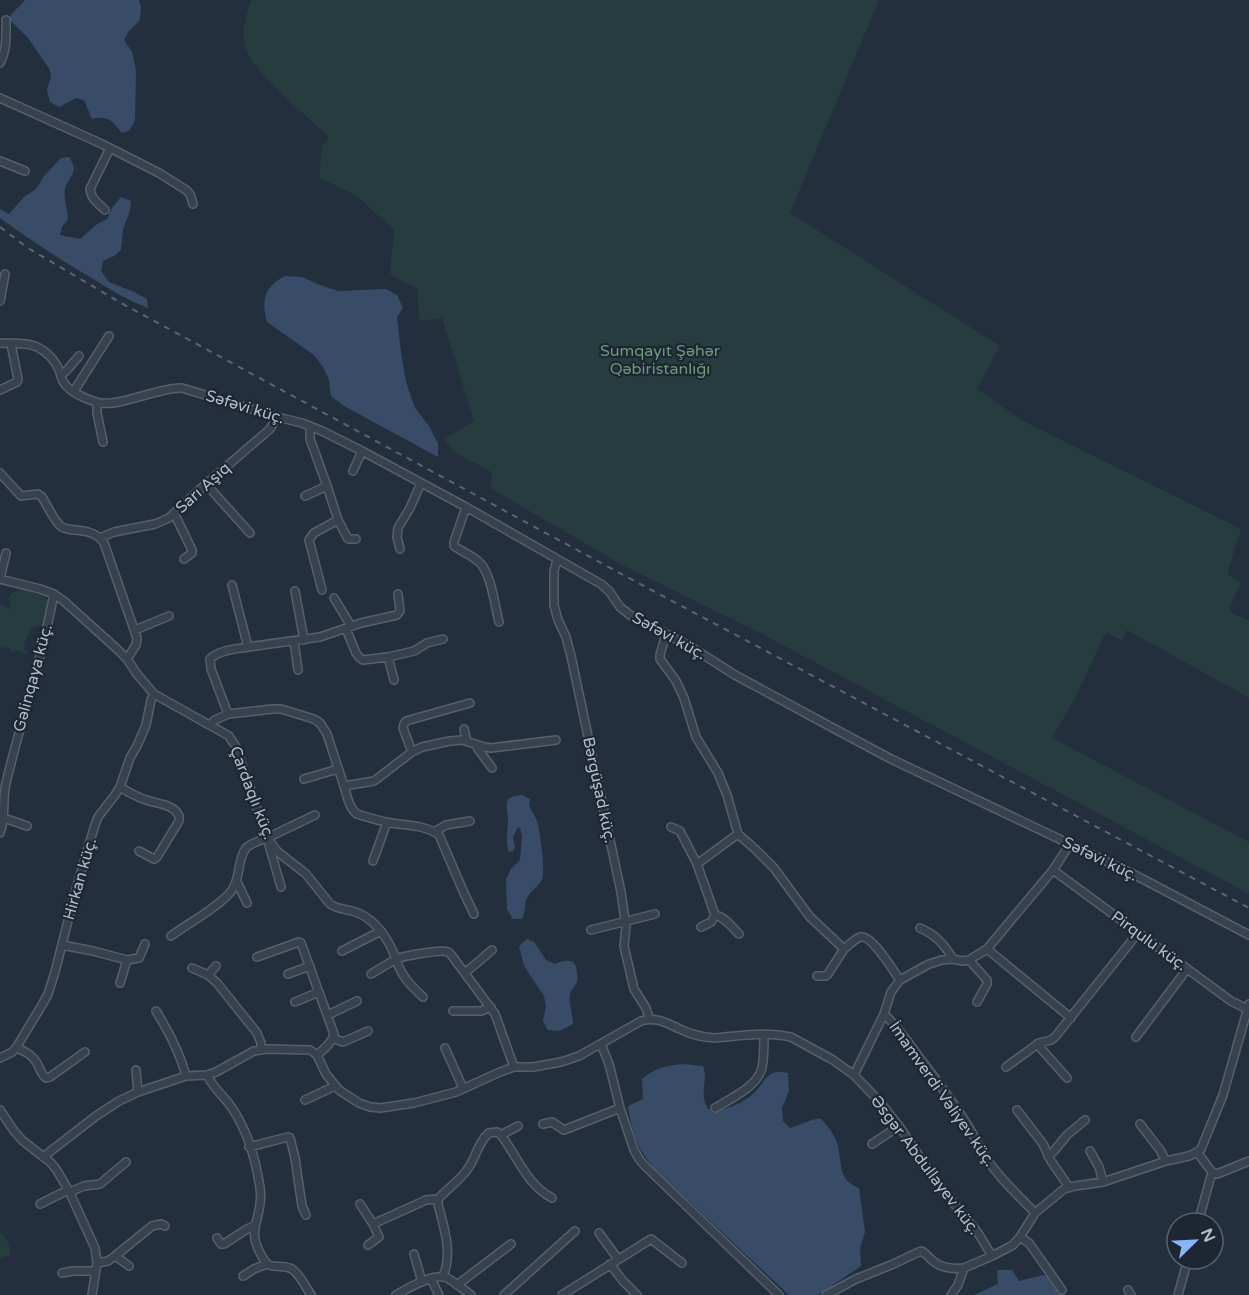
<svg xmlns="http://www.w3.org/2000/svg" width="1249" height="1295" font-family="'Varela Round',sans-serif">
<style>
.green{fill:#263c3f}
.water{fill:#394c67}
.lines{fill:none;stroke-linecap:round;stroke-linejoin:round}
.street-casing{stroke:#565f6c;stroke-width:10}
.street{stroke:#38414e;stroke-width:7}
.rail{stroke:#5a6575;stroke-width:2;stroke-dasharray:6 6;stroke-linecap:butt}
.labels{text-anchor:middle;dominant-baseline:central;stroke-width:4.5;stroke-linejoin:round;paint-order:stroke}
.park-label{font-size:16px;fill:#6b9a76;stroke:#1d2633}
.street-label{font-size:16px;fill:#b4bcc9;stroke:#1d2633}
</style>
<rect width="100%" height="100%" fill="#242f3e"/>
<path class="green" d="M251 0H879L790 213 1000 346 977 389 1025 422 1241 529 1227 574 1241 583 1230 606V612L1249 621V698L1127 630 1121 640 1106 632 1076 696 1052 738 1249 842V894L762 634 624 566 490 488 493 473 453 451 444 439 474 421 442 318 419 321 417 288 395 278 390 273 394 230 359 198 348 191 319 178 322 146 329 137C313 122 250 68 246 50 241 31 246 18 251 0Z
M25 587C30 595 42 593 48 600L43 625C40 626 36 626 33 628 27 632 24 644 24 650L27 651 28 653 26 655 23 652 15 650 14 652H11L8 647 0 648V605L2 604 9 610 11 605 8 599 12 593Z
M0 1232C6 1238 11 1246 10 1255L0 1258Z"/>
<path class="water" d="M25 0H139L141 7 140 20 128 32 124 40 132 52 136 70 135 120 130 130 122 133C111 121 110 115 92 119L84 100 76 98 59 107 50 102 47 90 51 77 50 70 28 38 9 19C13 10 20 7 25 0Z
M69 157C80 174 69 174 65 189 63 199 68 209 68 219L62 227 60 235 80 239 96 225 107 219 112 208 121 197 131 201 130 211 123 229 121 250 114 256 103 261 101 271 109 282 134 292 147 299 148 308C127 300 109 289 90 277 59 259 29 239 0 218V209L9 214 24 197 36 189 44 176 61 158Z
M285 276 302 277 320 285 338 291 386 289 397 295 403 308 397 317 401 353 406 382 415 408 429 426 438 444V457L344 406 331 396 329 380 323 367 314 355 267 322C261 300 264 287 285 276Z
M522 795 530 799C527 808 534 812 537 821 540 832 544 861 543 873 543 887 529 889 526 901 524 908 526 911 522 919H513L507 909 506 879 511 869 520 860 522 836 520 828 518 827 513 837 515 848 513 851 509 852C505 841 508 831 508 820 508 812 505 807 508 799L514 796Z
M527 939 534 942 546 960 555 964C565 960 576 957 577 972 577 975 578 979 577 982 575 987 571 989 570 995 568 1000 573 1016 573 1024L559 1031 548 1030 543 1021 546 1006 544 996 524 966 519 946Z
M682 1064 703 1066C708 1078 700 1093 706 1105 707 1108 710 1110 713 1113 725 1109 744 1103 753 1094 766 1082 765 1068 788 1073L789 1091 782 1108 783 1121 790 1128 812 1120 820 1118C829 1127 838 1139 839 1152 842 1170 840 1180 859 1188L865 1232 860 1248 861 1266 818 1295H789L656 1170C637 1149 632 1133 628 1106L643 1099 642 1079C655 1068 665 1066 682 1064Z
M997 1270H1012L1019 1281 1043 1275 1049 1277 1061 1295H974L998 1284Z"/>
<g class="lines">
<defs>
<path id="street" d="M0 63C7 50 6 35 6 20
M0 98 102 144 159 173 186 190 190 194 193 204
M0 161 25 171
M105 210C98 203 91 199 90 189L110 148
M0 301 5 274
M0 343C12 344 26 342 37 347 46 351 55 360 59 370 61 374 61 379 64 383 70 392 86 399 96 402 116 409 158 387 182 388L277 417 302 423 322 431 362 451 466 507 601 584 609 591 620 607 630 615 691 647 735 675 833 728 891 759 1135 875 1249 935
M61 375 66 371 79 356
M0 390 17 382 18 379 11 344
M74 391 109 336
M97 403V413L103 442
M310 426V439L327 486 338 520 348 539H356
M353 471 362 451
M0 473 21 496 38 494 42 497C47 505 55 523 62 527 74 533 86 527 100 538L114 532 155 524 169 518 206 484 270 429 277 417
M206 484 250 533
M305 496 327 486
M466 507 454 542V546C462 552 472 555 479 562 491 572 495 607 499 622
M174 513 192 550V553L184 559
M100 538 104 543 137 638 136 645 127 659
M400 549 397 537 398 528 410 508 421 483
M557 560 554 571V605L558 620 566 637 571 656 621 892 626 927 624 946 634 989 646 1008 649 1018
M0 579 40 589 54 594 65 602 117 649 127 659 137 674 154 694 229 736 236 747 267 838 278 852 306 874 330 904C337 909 344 909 352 911 375 917 388 938 396 959 404 956 441 949 448 952 450 953 451 954 452 956L495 1014 514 1067
M0 579 6 553
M232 585 248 647 320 637 361 623 397 615 400 611 398 594
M322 590 309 540 314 533 338 520
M295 591 304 640
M334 598 351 626
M346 629 356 653 359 657 363 660 388 657 414 651 427 643 443 639
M135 630 169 616
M666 634 660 655V659L676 681 684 698 696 737 718 773 727 795 738 834
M294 641 298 670
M388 657 394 680
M228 714 211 669 210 659C219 650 236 649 248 647
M210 725 215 720 228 714 273 709H281L314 719 320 723 327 734 344 786 374 781 412 752 422 747 450 741 462 740 485 747 491 748 556 740
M464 729 467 741
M476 744 478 749 492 768
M412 752 403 728 404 724 406 721 470 703
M304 779 338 769
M344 786C347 796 349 808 357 814 367 817 376 820 386 822 404 826 424 824 439 835L464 893 474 914
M120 787C128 792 137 797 146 800 157 804 174 804 179 816V821L157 857 154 859 139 851
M4 818 27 826
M671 827 680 831 697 864
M434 832 446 825 470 821
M0 833C6 817 2 800 6 783 17 738 30 693 42 648 47 630 50 612 54 594
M267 838 315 815
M373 861 387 822
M1053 870 1231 1001 1247 1009
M237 882 247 903
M715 915C725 917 732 927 739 934
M701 927 711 922 715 915 697 864 738 834 755 849 774 868 810 917 844 949C849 945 855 939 860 937 872 934 893 971 900 980
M920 928C936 935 944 944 953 959
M591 930 655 914
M171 936C190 922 211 912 228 895 242 881 236 861 246 848 251 843 261 840 267 838L281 887
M62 945 93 951 127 960 139 958 145 944
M987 949 1071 1018
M342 951 381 931
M257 957 299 942 301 943 334 1034C332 1043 324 1049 317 1055
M969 960 987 980V984L977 1002
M192 968 208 975 217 983 257 1033 261 1043V1050
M465 973 492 950
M288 974 310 966
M371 974 396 959C401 976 411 986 423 997
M208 975 216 966
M817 976H826L828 974 844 949
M120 983 127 960
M295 1002 319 992
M156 1011C169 1032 180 1053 186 1076
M453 1011H481L491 1007
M328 1015 357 1001
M1136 1037 1187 969
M333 1038 343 1042 368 1031
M601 1044 609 1064 620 1108 634 1150 639 1159 646 1167 779 1295
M1037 1044 1067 1078
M16 1048C22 1050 29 1053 33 1058 40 1064 39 1073 46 1078L50 1077 85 1052
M445 1048 463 1088
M0 1058 12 1052 16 1048 42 1005 48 994 55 972 75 893 94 828 98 817 115 795 120 787 130 758 137 746 146 725 151 700 154 694
M1006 1067 1039 1043 1051 1040 1055 1037 1138 933
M136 1070 138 1092
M207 1075C213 1088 224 1096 232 1108 246 1129 255 1157 259 1182 261 1190 261 1201 259 1210 257 1223 251 1232 257 1246 259 1251 264 1262 269 1265 276 1268 284 1265 292 1269 300 1275 306 1287 311 1295
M854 1075 884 1014
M305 1100 335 1086
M715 1108C730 1099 758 1086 762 1068 764 1058 764 1046 764 1035
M0 1110 14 1131 23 1141 50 1162 56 1169 69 1191 95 1248 97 1263 92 1295
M1017 1110 1043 1144 1051 1161 1069 1187
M543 1124 552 1122 564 1130 620 1108
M1140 1124 1160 1150 1166 1161
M501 1135 518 1126
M872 1144 899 1126
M249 1147 288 1137 290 1138 295 1158 302 1206 306 1215
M1090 1151 1099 1167 1103 1182
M1197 1152 1212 1172 1217 1174 1249 1161
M1048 1156 1054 1151 1067 1135 1085 1120
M43 1157 96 1116 119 1101 138 1092 186 1076 207 1075 216 1072 254 1051 266 1049 310 1050 317 1055 326 1074 339 1090 359 1103 370 1107 380 1108 414 1103 456 1092 500 1072 514 1067H533L561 1062 579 1056 641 1021C657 1016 668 1024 682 1030 692 1035 703 1037 714 1038 739 1036 766 1031 791 1037L833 1060 854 1075 879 1101 899 1126 937 1183 978 1233 992 1256
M40 1204 64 1192 72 1191 84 1186 100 1184 126 1162
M360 1204 373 1224 379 1237 368 1245
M1035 1213C1017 1194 997 1176 983 1153 977 1143 972 1131 965 1121 951 1099 935 1078 919 1057 908 1042 898 1027 884 1014L891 992 900 980 929 964 942 960 953 959 962 961 969 960 987 949 1053 870 1070 844
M1198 1223 1212 1172
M373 1224 426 1200 438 1199
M599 1233 618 1259
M1020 1237 1029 1243 1062 1290
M217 1238 221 1244H224L247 1229 254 1226
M414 1254 422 1282
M115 1256 129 1266
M97 1263 108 1261 115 1256 152 1226 161 1224 165 1226
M610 1264 623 1281 637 1295
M62 1273 73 1271H95
M243 1276 254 1269 267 1264
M443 1276C453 1253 444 1228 438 1204V1199C448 1188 461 1180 469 1167 476 1156 479 1141 489 1133L497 1132 501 1135C517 1156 527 1185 552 1198
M431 1279 439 1295
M457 1285 511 1244
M1128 1290 1131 1295
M396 1295C407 1289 434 1272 447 1278 455 1282 464 1290 471 1295
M504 1295 575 1231
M562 1295 651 1239 682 1263
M826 1295 856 1279 891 1265 921 1251C926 1253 928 1257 933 1261 941 1268 954 1269 964 1268
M951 1295 958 1285 964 1268 992 1256 1013 1245 1020 1237 1035 1213 1064 1189 1075 1186 1103 1182 1166 1161 1189 1156 1197 1152 1201 1149 1223 1095 1249 1004
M1178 1295 1188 1259"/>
</defs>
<use href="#street" class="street-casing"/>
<use href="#street" class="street"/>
<path class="rail" d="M0 227 28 248 121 303 627 577 1249 908"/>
</g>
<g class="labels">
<g class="park-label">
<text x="660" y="351">Sumqayıt Şəhər<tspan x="660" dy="18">Qəbiristanlığı</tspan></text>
</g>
<g class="street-label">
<text transform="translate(245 407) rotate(17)">Səfəvi küç.</text>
<text transform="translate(203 488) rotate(-42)">Sarı Aşıq</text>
<text transform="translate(669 636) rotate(29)">Səfəvi küç.</text>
<text transform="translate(33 678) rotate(-75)">Gəlinqaya küç.</text>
<text transform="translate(599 790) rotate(78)">Bərgüşad küç.</text>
<text transform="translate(252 793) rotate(69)">Çardaqlı küç.</text>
<text transform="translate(1100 859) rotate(26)">Səfəvi küç.</text>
<text transform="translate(80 879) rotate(-74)">Hirkan küç.</text>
<text transform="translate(1149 941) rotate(36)">Pirqulu küç.</text>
<text transform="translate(942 1094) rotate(55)">İmamverdi Vəliyev küç.</text>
<text transform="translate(925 1165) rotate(53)">Əsgər Abdullayev küç.</text>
</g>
</g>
<g transform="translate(1195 1241) rotate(66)"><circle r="28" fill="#1d2633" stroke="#59626f" stroke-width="1.5"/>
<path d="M0-4.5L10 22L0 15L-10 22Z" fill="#8ab4f8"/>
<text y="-9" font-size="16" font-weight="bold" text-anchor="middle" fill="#b4bcc9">N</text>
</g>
</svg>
